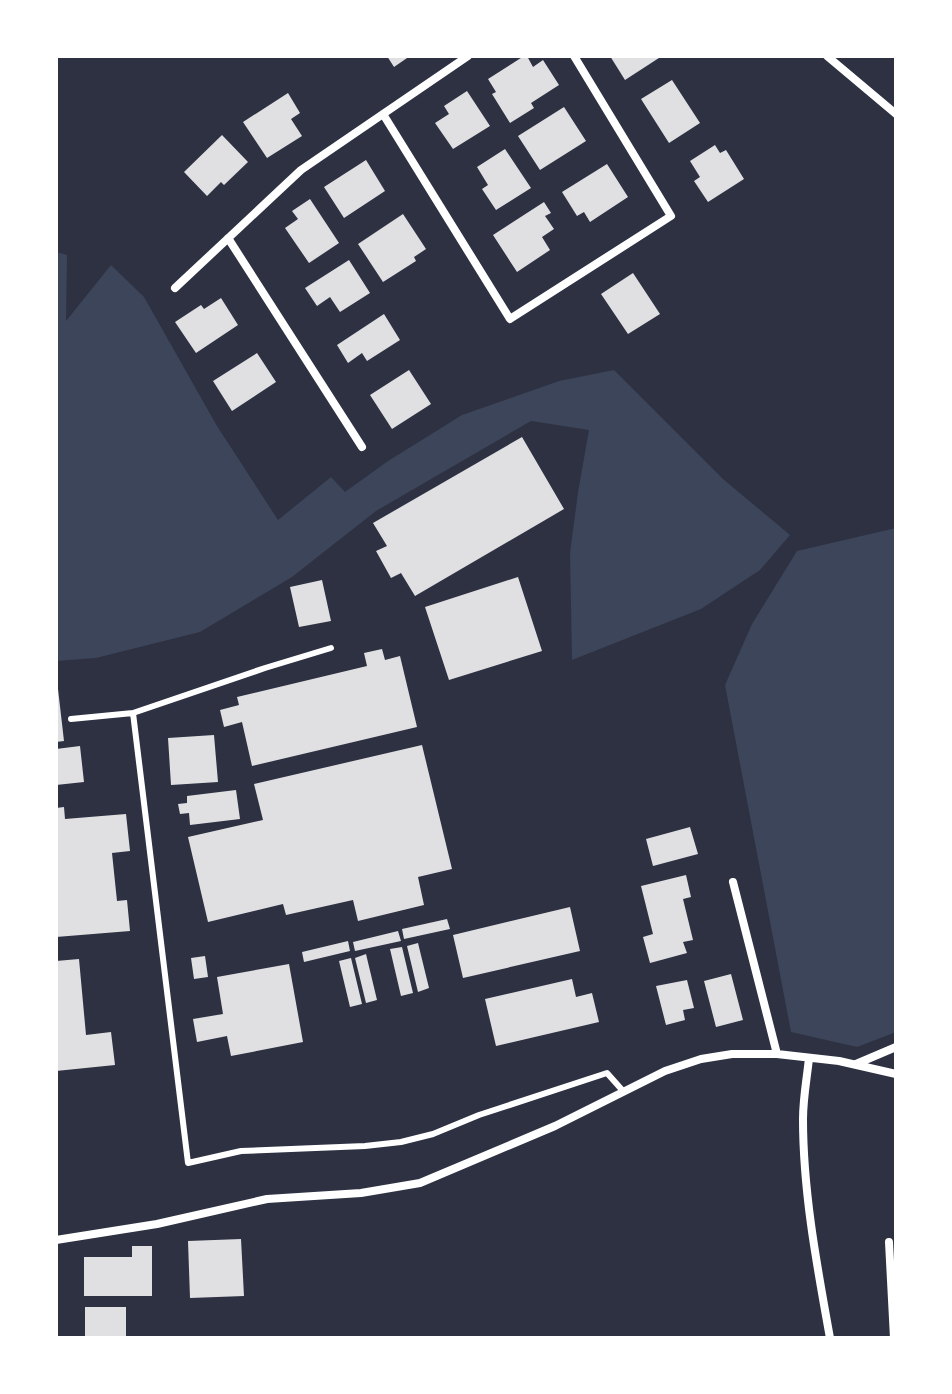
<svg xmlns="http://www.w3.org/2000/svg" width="952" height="1394" font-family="Montserrat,sans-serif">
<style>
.green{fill:#3c4559}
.building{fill:#e0e0e3}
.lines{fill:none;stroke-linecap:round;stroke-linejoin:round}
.service{stroke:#fff;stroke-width:6}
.minor{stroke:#fff;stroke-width:8}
</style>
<rect width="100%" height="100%" fill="#2d3142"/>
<path class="green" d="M56 252 67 255 66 321 111 265 144 297 217 426 278 520 331 477 345 492 388 461 462 415 559 381 614 370 723 479 790 535 760 570 701 609 572 660 570 553 578 492 589 430 531 421 376 511 292 577 200 632 96 658 56 661Z
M896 528V1032L857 1047 791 1032 725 685 752 624 797 551Z"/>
<path class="building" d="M387 56H410L394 67Z
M524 56H527L533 67 543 60 559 85 531 103 534 108 510 123 492 94 496 92 488 79Z
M610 56H662L625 80Z
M672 80 700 123 669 143 641 99Z
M467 91 490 126 453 149 435 123 449 114 444 106Z
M288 93 300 113 291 119 302 136 267 158 243 122Z
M564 107 586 141 540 170 518 136Z
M222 135 248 162 224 185 221 182 207 196 184 172Z
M715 145 720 153 726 150 744 179 708 202 694 181 700 177 690 161Z
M505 149 531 188 496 210 482 189 488 185 477 167Z
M366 160 385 191 344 218 324 187Z
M607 164 628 197 590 222 584 212 577 216 562 192Z
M310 199 339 243 309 263 285 228 298 219 292 211Z
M544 202 551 213 545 216 554 229 542 237 550 250 517 272 493 235Z
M403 214 426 249 414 257 416 261 383 282 358 244Z
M349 260 370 293 340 312 330 297 317 306 305 288Z
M633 273 660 314 628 334 601 294Z
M221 298 238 325 196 353 175 322 201 305 204 309Z
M384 314 400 340 367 361 362 353 348 363 337 345Z
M257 353 276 382 232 411 213 381Z
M409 370 431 404 392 429 370 395Z
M522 437 564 509 415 596 401 573 391 578 376 551 387 546 373 523Z
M518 577 542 651 449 680 425 607Z
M322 580 331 621 299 627 290 587Z
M382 649 385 660 400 656 417 727 252 766 242 722 224 727 220 710 239 705 237 697 367 666 364 653Z
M56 689H58L64 741 56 742Z
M214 735 218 782 171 785 168 738Z
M422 745 452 869 418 877 424 905 358 921 353 900 286 915 283 904 208 922 188 837 263 820 254 784Z
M80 746 84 782 56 785V749Z
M236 790 240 819 190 825 189 813 180 814 178 804 187 803V796Z
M64 807 65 819 126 814 130 851 112 853 117 901 127 900 130 931 56 937V808Z
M690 827 698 854 653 866 646 839Z
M686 875 691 897 683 899 693 940 683 942 687 953 650 963 643 937 653 934 641 886Z
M570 907 580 951 463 978 453 935Z
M447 919 450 929 404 939 402 929Z
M398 931 401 941 355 951 353 942Z
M348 941 350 951 304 962 302 952Z
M418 943 429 988 418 992 407 946Z
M402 947 413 993 401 996 390 949Z
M366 954 377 1000 366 1003 355 958Z
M205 956 208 977 194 979 191 958Z
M351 958 362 1004 350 1007 339 961Z
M79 959 86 1035 111 1032 115 1065 56 1071V961Z
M289 964 303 1042 231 1056 227 1036 197 1042 193 1019 223 1014 217 977Z
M731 974 743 1020 716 1027 704 981Z
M572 979 576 997 592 993 599 1022 496 1046 485 999Z
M687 980 694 1008 683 1010 685 1020 666 1025 656 986Z
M241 1239 244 1296 190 1298 188 1241Z
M132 1246H152V1296H84V1257H132Z
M85 1307H126V1338H85Z"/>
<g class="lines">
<path class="service" d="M133 713 188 1163 241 1151 365 1146 401 1142 433 1134 479 1115 607 1073 623 1091
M71 719 133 713 265 668 331 648"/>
<path class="minor" d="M827 56 896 114
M383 114 510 319 671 216 574 56
M228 238 362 447
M175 288 301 170 468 56
M733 882 777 1054
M809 1058C807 1078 803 1098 803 1119 803 1192 817 1266 830 1338
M856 1064 896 1047
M56 1240 157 1224 267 1199 361 1193 420 1183 555 1126 665 1071 701 1059 732 1054H777L839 1061 896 1074
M889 1242 894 1338"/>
</g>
<rect width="952" height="1394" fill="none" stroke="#ffffff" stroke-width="116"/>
</svg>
